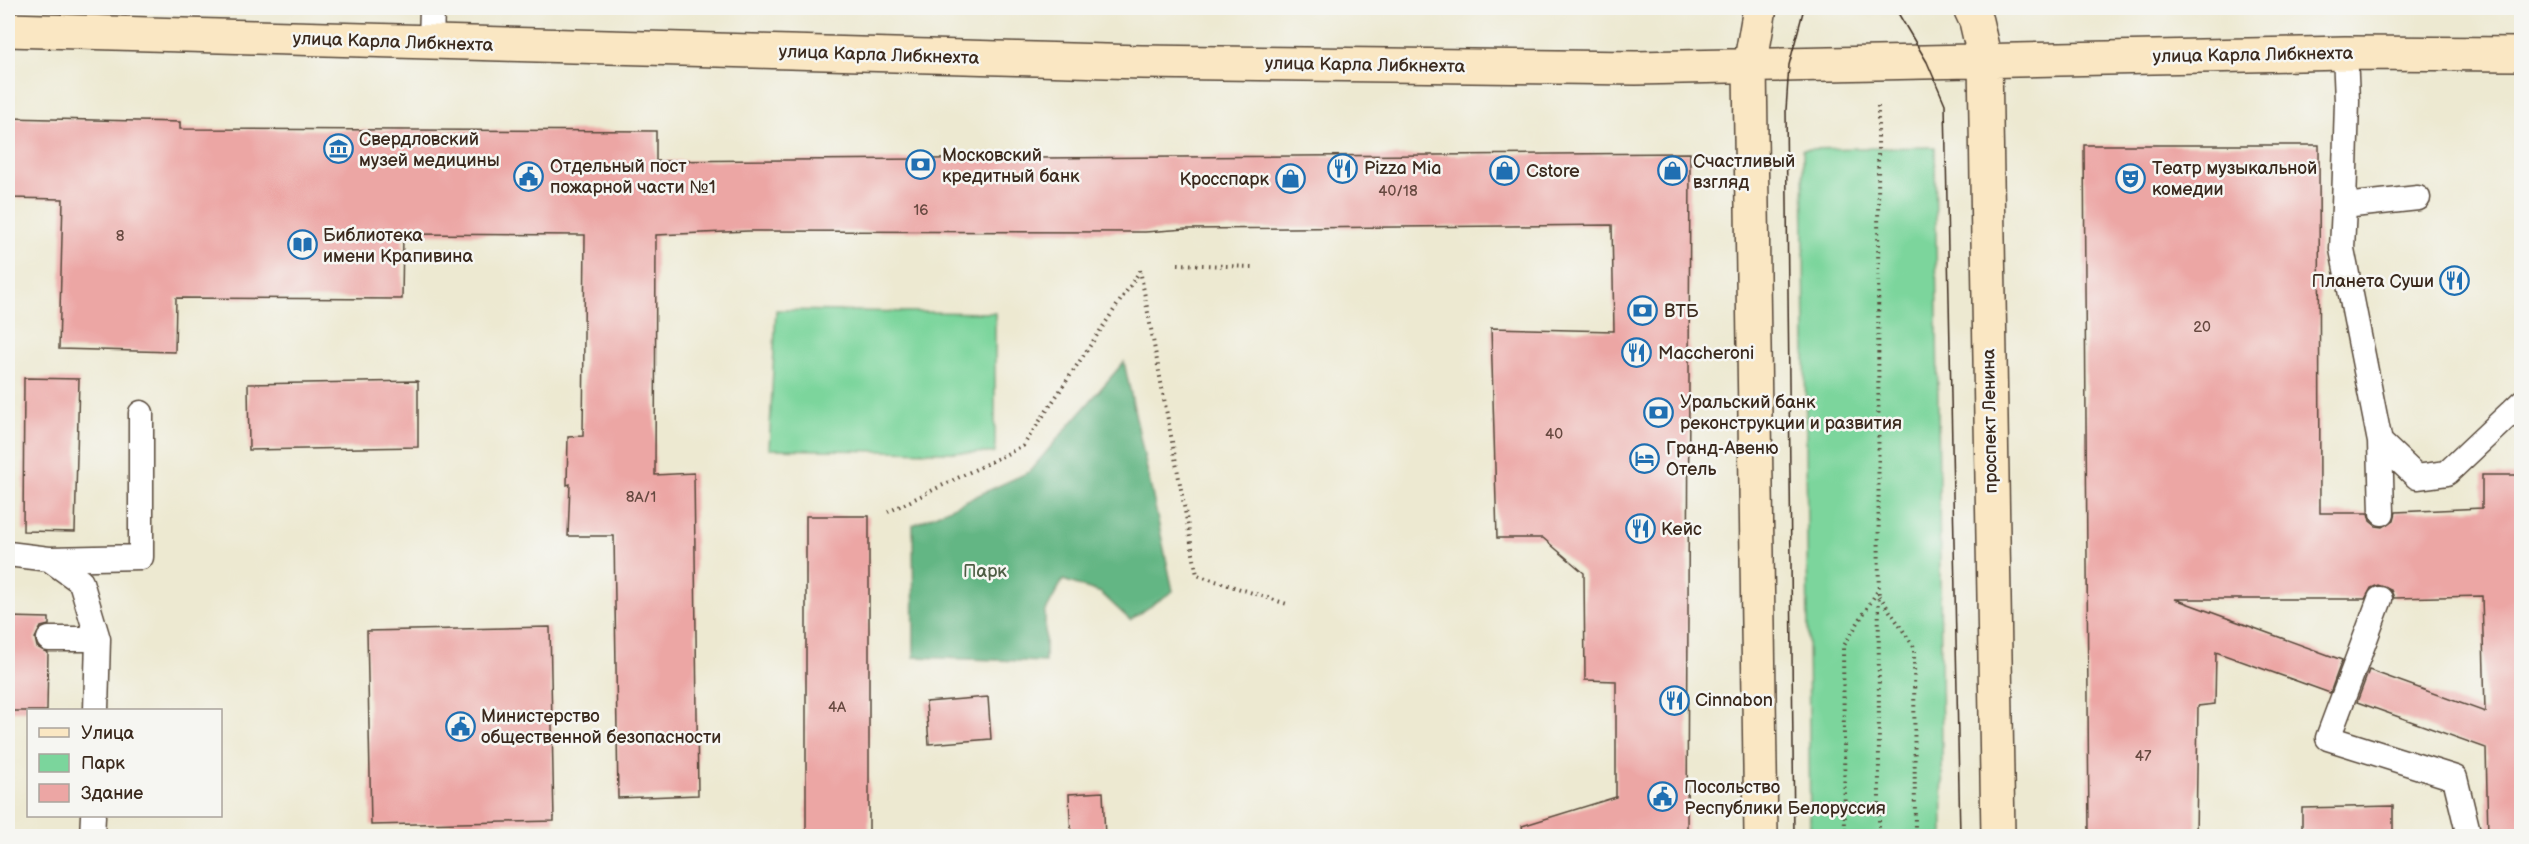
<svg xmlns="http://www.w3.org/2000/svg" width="2529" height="844" font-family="'Balsamiq Sans',sans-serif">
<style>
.green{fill:#7bd59c;stroke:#5b805d;stroke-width:1.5}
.forest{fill:#64b684;stroke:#507051;stroke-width:1.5}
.building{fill:#eca6a4}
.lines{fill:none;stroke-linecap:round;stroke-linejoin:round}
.service-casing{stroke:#564739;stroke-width:27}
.secondary-casing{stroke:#564739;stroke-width:36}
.path{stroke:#564739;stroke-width:4;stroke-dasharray:1.5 4.5;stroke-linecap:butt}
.service{stroke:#fff;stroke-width:24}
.secondary{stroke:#fae7c3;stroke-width:33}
.tram{stroke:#3b2a1e;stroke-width:1.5}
.labels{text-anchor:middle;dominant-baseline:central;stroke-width:5;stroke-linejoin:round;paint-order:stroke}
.number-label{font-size:15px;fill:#674940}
.street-label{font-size:18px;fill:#3b2a1e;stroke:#f6f6f2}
.poi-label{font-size:18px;fill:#3b2a1e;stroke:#f6f6f2;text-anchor:start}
.park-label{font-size:18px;fill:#4e5d44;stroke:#f6f6f2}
</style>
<rect width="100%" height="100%" fill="#f6f6f2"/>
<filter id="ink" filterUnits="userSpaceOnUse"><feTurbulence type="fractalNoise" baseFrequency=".0167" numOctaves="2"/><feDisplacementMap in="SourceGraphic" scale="12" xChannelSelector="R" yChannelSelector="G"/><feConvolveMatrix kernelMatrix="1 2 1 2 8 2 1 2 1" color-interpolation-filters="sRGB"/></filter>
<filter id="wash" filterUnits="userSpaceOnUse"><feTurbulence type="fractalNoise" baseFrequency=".008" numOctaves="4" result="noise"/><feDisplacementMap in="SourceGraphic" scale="24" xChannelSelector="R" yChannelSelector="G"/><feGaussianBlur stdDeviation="1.35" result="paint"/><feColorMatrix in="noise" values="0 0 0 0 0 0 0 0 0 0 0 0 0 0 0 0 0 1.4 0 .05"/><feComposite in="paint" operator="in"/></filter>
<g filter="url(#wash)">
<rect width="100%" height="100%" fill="#ede9d1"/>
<path class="green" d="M1935 147 1943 836H1810L1803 149Z
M776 310 995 313V453L769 449Z"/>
<path class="forest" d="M1124 362 1173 591 1130 620 1101 593 1063 580 1045 613V662L914 657 913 525 1029 472Z"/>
<g id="blocks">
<path class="building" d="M8 118 180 122V129L656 131V161L1690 153 1687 837H1617V832L1524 837 1522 826 1616 797V681L1585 680 1584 573 1543 538H1497L1491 328 1614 331 1612 225 1186 229 1145 232 748 231 656 235 655 475 694 473 698 795 618 798 614 536H568L570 484 567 485 568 437 583 436 585 235 403 234 402 299 176 298 175 352 59 349 63 199 8 198Z
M2084 145H2319L2320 513H2368L2370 521 2376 526 2383 527 2394 520 2396 512 2482 508V475H2522V836H2488L2486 748 2357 702 2369 670 2485 712 2482 596 2394 598 2391 590 2378 585 2371 588 2365 599H2175L2342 660 2330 693 2216 652 2215 704 2198 706 2196 837H2089Z
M24 378 79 379 75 532 23 531Z
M418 381V447L249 450 248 384Z
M806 516H869V837H806Z
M8 617 49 618V625L41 627 35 638 37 647 48 653 47 711H8Z
M550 627 554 821 371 825 367 631Z
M988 697 991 739 929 744 926 702Z
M1103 792 1105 837H1071L1069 794Z
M2393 806V837H2302V808Z"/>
</g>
</g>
<g filter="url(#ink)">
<use href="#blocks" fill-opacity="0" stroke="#564739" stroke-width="1.5"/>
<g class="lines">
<defs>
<path id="service" d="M431 43 432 8
M2345 53 2347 101 2344 206 2418 198
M2344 206 2342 249 2380 442 2417 477 2447 473 2522 402
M2380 442 2382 513
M8 554 49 559 141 557V413
M49 559 81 582 98 639 96 710
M2380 599 2328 738 2455 778 2469 836
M49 639H98
M92 836 93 816"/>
<path id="secondary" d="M1760 8 1750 66 1761 836
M1970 8 1976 21 1985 60 1998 836
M8 30 1141 62 1636 68 2345 53 2522 54"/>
</defs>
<use href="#service" class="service-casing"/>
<use href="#secondary" class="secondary-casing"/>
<path class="path" d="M1878 106 1879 836
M1178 264 1253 267
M1140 270 1197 575 1287 604
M888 512 1023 446 1140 271
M1845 836 1843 647 1877 592 1914 647 1915 836"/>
<use href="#service" class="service"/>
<use href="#secondary" class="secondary"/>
<path class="tram" d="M1895 8 1927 62 1945 104 1960 836
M1794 836 1786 110 1789 65 1804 8"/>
</g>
</g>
<defs>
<symbol id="museum-ring" viewBox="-11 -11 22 22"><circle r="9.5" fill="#f6f6f2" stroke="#1f6fb2" stroke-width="1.5"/><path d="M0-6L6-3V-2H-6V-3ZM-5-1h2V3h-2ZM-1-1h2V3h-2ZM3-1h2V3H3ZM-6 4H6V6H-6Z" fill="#1f6fb2"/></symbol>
<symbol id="bank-ring" viewBox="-11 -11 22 22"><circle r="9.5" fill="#f6f6f2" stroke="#1f6fb2" stroke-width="1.5"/><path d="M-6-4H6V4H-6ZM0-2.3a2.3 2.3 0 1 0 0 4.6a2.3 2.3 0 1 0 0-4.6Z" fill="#1f6fb2"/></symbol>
<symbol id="restaurant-ring" viewBox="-11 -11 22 22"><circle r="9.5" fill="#f6f6f2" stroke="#1f6fb2" stroke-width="1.5"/><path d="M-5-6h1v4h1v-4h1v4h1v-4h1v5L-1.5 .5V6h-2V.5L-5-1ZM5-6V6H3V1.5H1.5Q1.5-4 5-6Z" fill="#1f6fb2"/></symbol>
<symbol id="shop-ring" viewBox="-11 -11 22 22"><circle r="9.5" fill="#f6f6f2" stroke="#1f6fb2" stroke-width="1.5"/><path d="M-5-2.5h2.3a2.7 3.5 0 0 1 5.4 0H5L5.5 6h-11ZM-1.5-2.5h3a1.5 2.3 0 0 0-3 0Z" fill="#1f6fb2"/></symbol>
<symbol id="civic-ring" viewBox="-11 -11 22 22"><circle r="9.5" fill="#f6f6f2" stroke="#1f6fb2" stroke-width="1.5"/><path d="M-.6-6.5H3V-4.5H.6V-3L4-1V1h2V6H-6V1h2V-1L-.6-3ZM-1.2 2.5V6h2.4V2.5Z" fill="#1f6fb2"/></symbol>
<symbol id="theatre-ring" viewBox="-11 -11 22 22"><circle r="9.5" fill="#f6f6f2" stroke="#1f6fb2" stroke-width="1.5"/><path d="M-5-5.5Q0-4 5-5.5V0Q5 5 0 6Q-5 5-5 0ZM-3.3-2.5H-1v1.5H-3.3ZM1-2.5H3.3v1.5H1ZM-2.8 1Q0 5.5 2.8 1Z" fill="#1f6fb2"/></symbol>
<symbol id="library-ring" viewBox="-11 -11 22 22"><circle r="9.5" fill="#f6f6f2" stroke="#1f6fb2" stroke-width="1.5"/><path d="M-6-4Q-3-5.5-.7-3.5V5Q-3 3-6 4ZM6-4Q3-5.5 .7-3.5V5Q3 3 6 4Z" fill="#1f6fb2"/></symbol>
<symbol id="hotel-ring" viewBox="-11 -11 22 22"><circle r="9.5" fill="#f6f6f2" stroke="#1f6fb2" stroke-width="1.5"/><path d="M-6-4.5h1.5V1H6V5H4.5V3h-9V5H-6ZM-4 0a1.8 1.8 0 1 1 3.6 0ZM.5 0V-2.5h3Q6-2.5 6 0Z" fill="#1f6fb2"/></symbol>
</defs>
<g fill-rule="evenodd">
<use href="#museum-ring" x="322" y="132" width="33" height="33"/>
<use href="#bank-ring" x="904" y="148" width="33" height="33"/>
<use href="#restaurant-ring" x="1326" y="152" width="33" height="33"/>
<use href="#shop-ring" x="1488" y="154" width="33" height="33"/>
<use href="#shop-ring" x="1656" y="154" width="33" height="33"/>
<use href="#civic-ring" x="512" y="160" width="33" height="33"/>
<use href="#theatre-ring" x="2114" y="162" width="33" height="33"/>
<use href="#shop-ring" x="1274" y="162" width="33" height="33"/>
<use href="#library-ring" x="286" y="228" width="33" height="33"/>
<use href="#restaurant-ring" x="2438" y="264" width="33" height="33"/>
<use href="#bank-ring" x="1626" y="294" width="33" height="33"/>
<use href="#restaurant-ring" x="1620" y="336" width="33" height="33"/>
<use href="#bank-ring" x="1642" y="396" width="33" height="33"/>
<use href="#hotel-ring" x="1628" y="442" width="33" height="33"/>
<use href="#restaurant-ring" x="1624" y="512" width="33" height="33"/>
<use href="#restaurant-ring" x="1658" y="684" width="33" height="33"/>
<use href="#civic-ring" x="444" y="710" width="33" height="33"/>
<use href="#civic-ring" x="1646" y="780" width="33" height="33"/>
</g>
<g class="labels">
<g class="number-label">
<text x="1398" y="191">40/18</text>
<text x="921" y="210">16</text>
<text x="120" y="236">8</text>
<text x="2202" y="327">20</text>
<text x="1554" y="434">40</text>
<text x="641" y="497">8А/1</text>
<text x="837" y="707">4А</text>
<text x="2143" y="756">47</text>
</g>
<g class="street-label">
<text transform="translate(393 42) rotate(2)">улица Карла Либкнехта</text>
<text transform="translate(879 55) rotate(2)">улица Карла Либкнехта</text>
<text transform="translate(2253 55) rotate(-1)">улица Карла Либкнехта</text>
<text transform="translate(1365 65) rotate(1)">улица Карла Либкнехта</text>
<text transform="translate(1990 421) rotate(-91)">проспект Ленина</text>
</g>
<g class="poi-label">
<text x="359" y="139">Свердловский<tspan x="359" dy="21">музей медицины</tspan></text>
<text x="942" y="155">Московский<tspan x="942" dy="21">кредитный банк</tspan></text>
<text x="1693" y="161">Счастливый<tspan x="1693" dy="21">взгляд</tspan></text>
<text x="550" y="166">Отдельный пост<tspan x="550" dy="21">пожарной части №1</tspan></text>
<text x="1364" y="168">Pizza Mia</text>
<text x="2152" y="168">Театр музыкальной<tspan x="2152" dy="21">комедии</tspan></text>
<text x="1526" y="171">Cstore</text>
<text x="1269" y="179" text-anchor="end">Кросспарк</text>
<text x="323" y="235">Библиотека<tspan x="323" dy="21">имени Крапивина</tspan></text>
<text x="2434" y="281" text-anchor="end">Планета Суши</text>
<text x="1664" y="311">ВТБ</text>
<text x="1658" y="353">Maccheroni</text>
<text x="1680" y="402">Уральский банк<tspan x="1680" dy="21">реконструкции и развития</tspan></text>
<text x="1666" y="448">Гранд-Авеню<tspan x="1666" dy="21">Отель</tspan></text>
<text x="1661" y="529">Кейс</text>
<text x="1695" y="700">Cinnabon</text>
<text x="481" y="716">Министерство<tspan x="481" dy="21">общественной безопасности</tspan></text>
<text x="1684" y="787">Посольство<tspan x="1684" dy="21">Республики Белоруссия</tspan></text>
</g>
<g class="park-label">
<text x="985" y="571">Парк</text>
</g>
</g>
<rect width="2529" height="844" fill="none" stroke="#f6f6f2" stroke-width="30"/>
<rect x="27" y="709" width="195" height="108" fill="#f6f6f2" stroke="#aba49d" stroke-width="1.5"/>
<rect x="39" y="728" width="30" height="9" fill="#fae7c3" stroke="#aba49d" stroke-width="1.5"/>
<text x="81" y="739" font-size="18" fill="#3b2a1e">Улица</text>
<rect x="39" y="754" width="30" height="18" fill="#7bd59c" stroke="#aba49d" stroke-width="1.5"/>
<text x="81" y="769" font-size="18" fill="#3b2a1e">Парк</text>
<rect x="39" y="784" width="30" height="18" fill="#eca6a4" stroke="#aba49d" stroke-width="1.5"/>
<text x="81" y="799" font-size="18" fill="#3b2a1e">Здание</text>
</svg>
